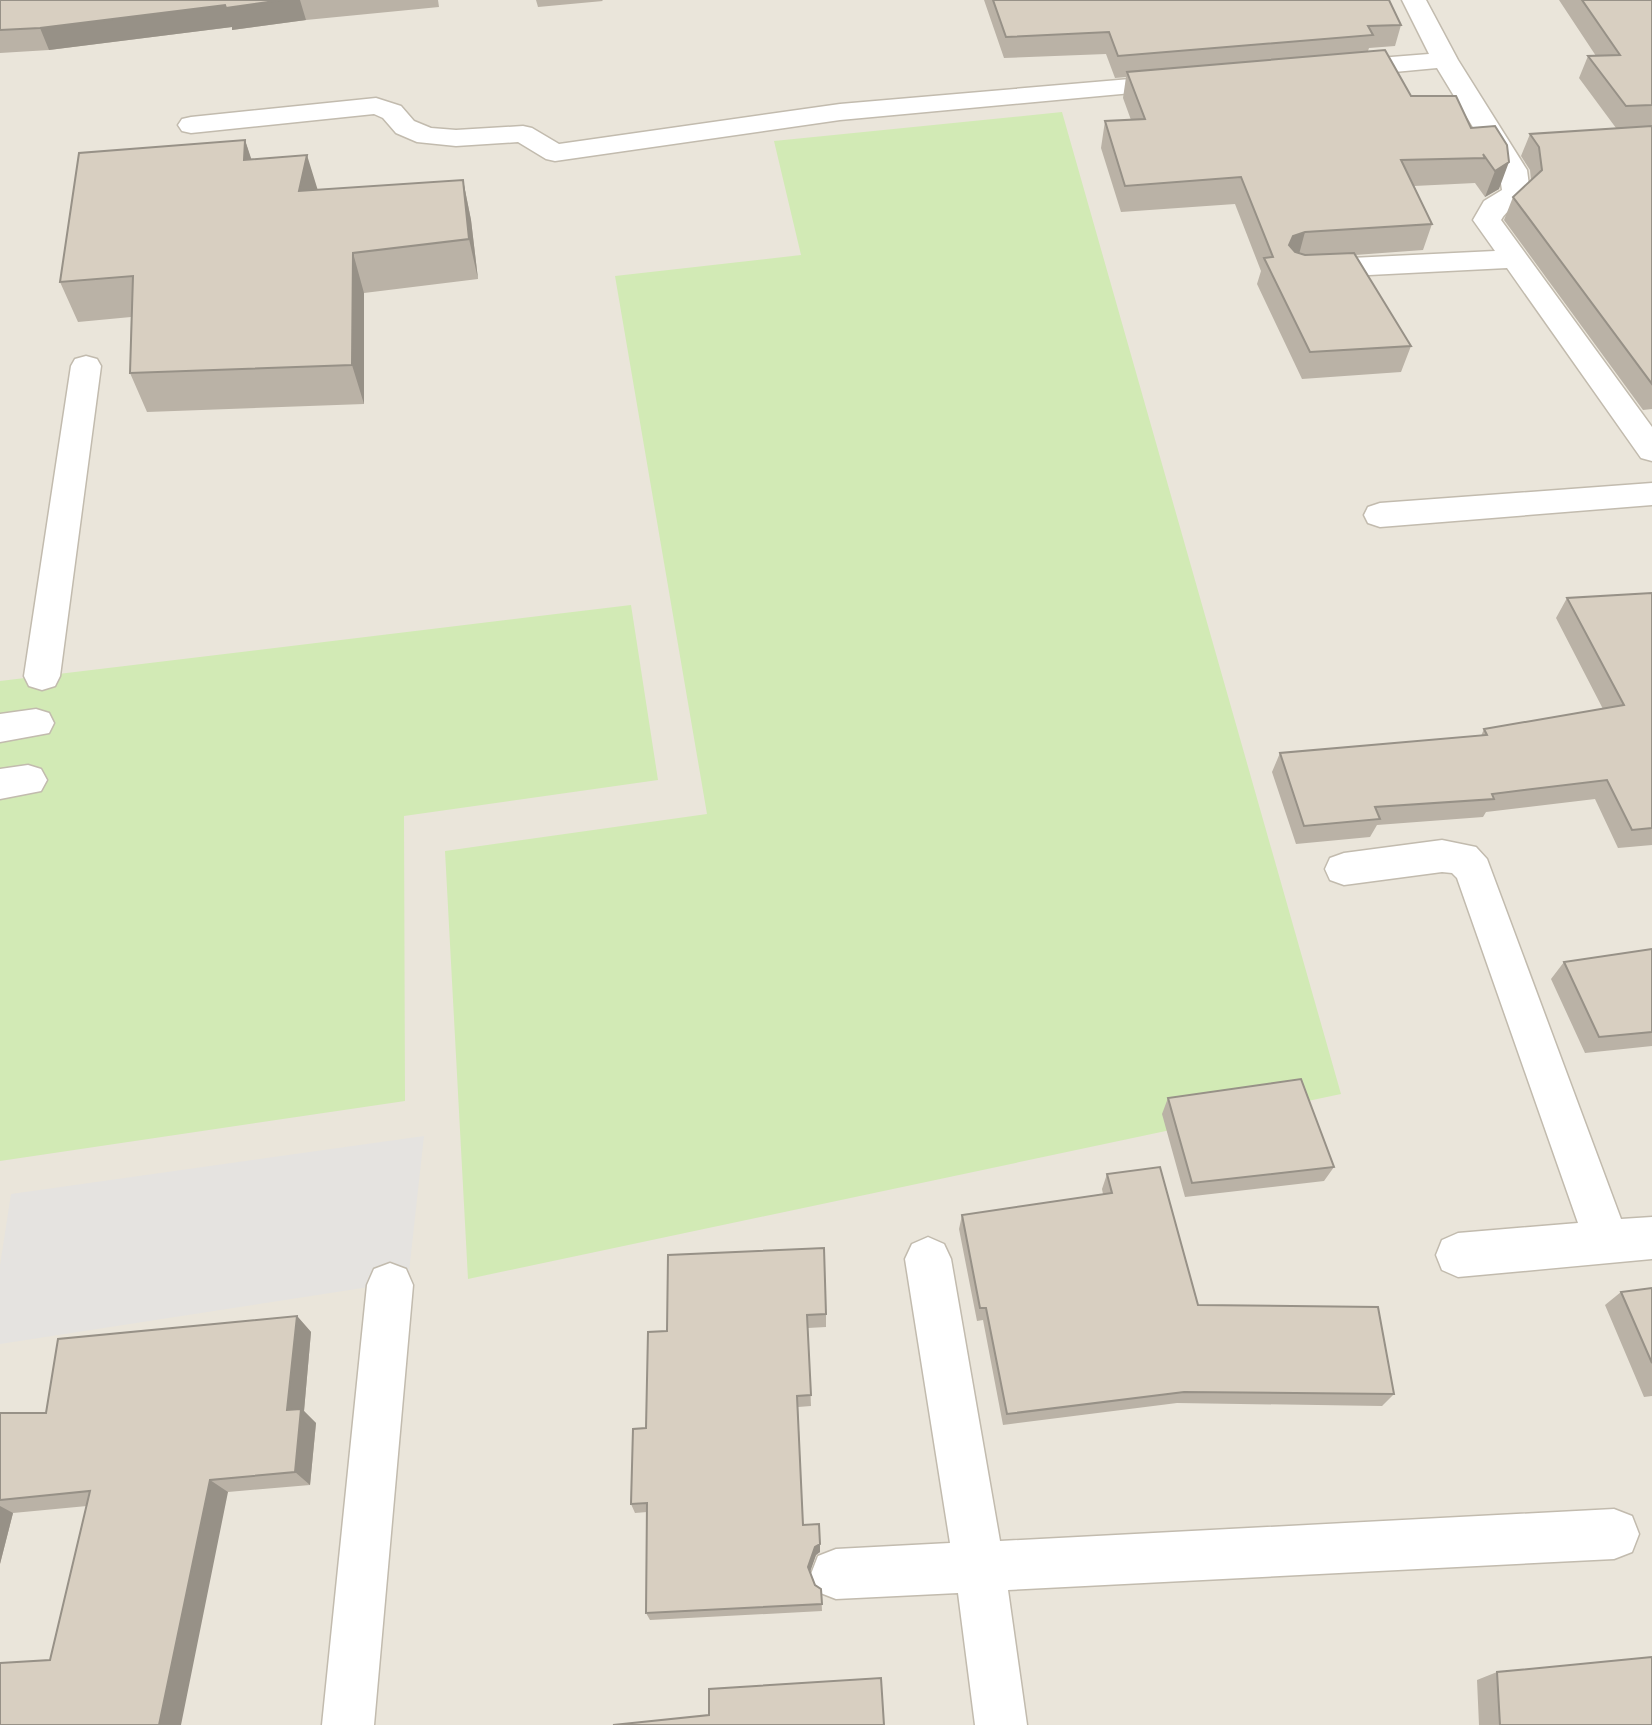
<svg xmlns="http://www.w3.org/2000/svg" width="1652" height="1725" font-family="Lato,sans-serif">
<style>
.residential{fill:#eae5da}
.green{fill:#d2eab5}
.parking{fill:#e5e3e0}
.lines{fill:none;stroke-linecap:round;stroke-linejoin:round}
.minor-casing{stroke:#c2bbae;stroke-width:3}
.minor{fill:#fff;fill-rule:evenodd}
.wall{fill:#bab2a6}
.shaded-wall{fill:#979187}
.building{fill:#d8cfc1;stroke:#979187;stroke-width:2}
</style>
<rect width="100%" height="100%" fill="#f6f3ec"/>
<path class="residential" d="M0 0H1652V1725H0Z"/>
<path class="green" d="M1062 112 1341 1094 468 1279 445 851 707 814 615 276 801 255 774 141Z
M631 605 658 780 404 816 405 1101 0 1161V681Z"/>
<path class="parking" d="M424 1136 408 1281 0 1344V1265L11 1194Z"/>
<g class="lines">
<defs>
<path id="minor" d="M1402 0H1426L1458 60 1527 170 1530 193C1522 204 1508 207 1501 220L1652 427V461L1641 458 1507 268 1310 278 1300 275 1296 269 1300 263 1310 260 1495 251 1473 220 1484 201 1502 190 1499 170 1437 68 1341 77 1332 74 1328 69 1332 64 1341 61 1429 54Z
M1177 75 1186 78 1190 83 1186 88 840 120 555 161 546 159 518 142 456 146 417 142 396 133 383 118 374 114 191 133 182 131 178 125 182 119 191 117 376 98 401 106 414 121 431 128 456 130 523 126 532 128 559 144 840 104Z
M86 356 97 359 101 366 60 676 55 686 42 690 29 686 24 676 71 366 75 359Z
M1652 483V505L1380 527 1368 523 1364 515 1368 507 1380 503Z
M36 709 49 713 54 723 49 733 0 742V714Z
M28 765 41 769 47 780 41 791 0 799V769Z
M1442 840 1476 847 1487 859 1621 1219 1652 1217V1259L1458 1277 1442 1270 1436 1255 1442 1240 1458 1233 1578 1223 1457 878 1452 873 1442 872 1344 885 1330 880 1325 869 1330 858 1344 853Z
M928 1237 944 1244 951 1259 1000 1541 1614 1509 1632 1516 1639 1534 1632 1552 1614 1559 1008 1590 1027 1725H975L958 1593 836 1599 818 1592 811 1574 818 1556 836 1549 950 1543 905 1259 912 1244Z
M390 1263 406 1269 413 1285 374 1725H322L367 1285 374 1269Z"/>
</defs>
<use href="#minor" class="minor-casing"/>
<use href="#minor" class="minor"/>
</g>
<path class="wall" d="M0 0H438L439 7 306 20 232 30V27L49 50 0 53Z
M536 0H602L603 1 538 7Z
M984 0H1389L1401 25 1395 46 1369 48 1368 51 1411 96 1471 128 1495 126 1499 189 1485 197 1475 183 1414 186 1432 224 1423 250 1355 255 1411 346 1401 372 1302 379 1257 284 1261 271 1235 204 1121 212 1101 148 1105 121 1131 120 1123 98 1126 77 1115 78 1106 54 1004 58Z
M1559 0H1652V409L1643 410 1504 220 1513 197 1531 180 1530 170 1521 156 1530 134 1616 128 1579 78 1588 56H1596Z
M245 140 251 160 318 190 463 180 471 220 478 279 364 293V404L147 412 130 373 131 317 78 322 60 282Z
M1652 593V845L1618 848 1595 799 1486 812 1483 817 1377 825 1370 837 1296 844 1272 772 1280 753 1481 736 1484 729 1603 709 1556 618 1567 598Z
M1652 949V1046L1585 1053 1551 979 1564 962Z
M1168 1098 1334 1167 1324 1181 1185 1197 1162 1114Z
M1107 1174 1198 1305 1394 1394 1382 1406 1177 1403 1003 1425 983 1320 977 1321 959 1229 962 1215 1103 1194 1102 1189Z
M668 1255 826 1314V1327L808 1328 811 1406 798 1407 803 1525 820 1552 816 1555 810 1571 815 1585 821 1589 822 1611 650 1620 646 1613 647 1512 635 1513 631 1504 646 1428 667 1331Z
M1652 1288V1396L1644 1397 1605 1305 1621 1292Z
M297 1316 311 1332 304 1411 316 1423 310 1485 228 1492 50 1660 87 1506 13 1513 0 1564V1413H46Z
M1497 1672 1652 1725H1479L1477 1680Z"/>
<path class="shaded-wall" d="M282 0H300L306 20 232 30V27L49 50 40 28 225 5Z
M245 140 258 179 244 160Z
M307 155 319 194 299 191Z
M1509 162 1499 189 1485 197 1495 171Z
M463 180 471 220 478 279 469 239Z
M1305 232 1298 258 1289 245 1293 236Z
M353 253 364 293V404L352 365Z
M297 1316 311 1332 304 1411 316 1423 310 1485 295 1472 287 1410Z
M210 1480 228 1492 181 1725H159Z
M0 1506 13 1513 0 1564Z
M820 1544V1552L816 1555 809 1575 808 1567 815 1547Z"/>
<path class="building" d="M0 0H282L226 8 225 5 40 28 0 30Z
M993 0H1389L1401 25 1368 26 1373 35 1118 56 1109 32 1006 37Z
M1582 0H1652V105L1626 106 1588 56 1620 55Z
M1385 50 1411 96H1456L1471 128 1495 126 1507 145 1509 162 1495 171 1483 154 1485 158 1401 160 1432 224 1305 232 1293 236 1289 245 1295 252 1305 255 1354 253 1411 346 1310 352 1264 258 1273 257 1241 177 1125 186 1105 121 1145 119 1127 72Z
M1652 126V384L1513 197 1542 170 1539 147 1530 134Z
M245 140 244 160 307 155 299 191 463 180 469 239 353 253 352 365 130 373 133 276 60 282 79 153Z
M1652 593V828L1632 830 1607 780 1492 794 1494 799 1375 807 1380 819 1304 826 1280 753 1487 735 1484 729 1624 705 1567 598Z
M1652 949V1032L1599 1037 1564 962Z
M1301 1079 1334 1167 1192 1183 1168 1098Z
M1160 1167 1198 1305 1378 1307 1394 1394 1184 1392 1007 1414 986 1308H980L962 1215 1112 1193 1107 1174Z
M824 1248 826 1314 807 1315 811 1395 797 1396 803 1525 819 1524 820 1544 815 1547 808 1567 815 1585 821 1589 822 1604 646 1613 647 1503 631 1504 633 1429 646 1428 648 1332 667 1331 668 1255Z
M1652 1288V1363L1621 1292Z
M297 1316 287 1410 301 1409 295 1472 210 1480 159 1725H0V1663L50 1660 90 1491 0 1500V1413H46L58 1339Z
M1652 1657V1725H1500L1497 1672Z
M881 1678 884 1725H613L709 1715V1689Z"/>
</svg>
